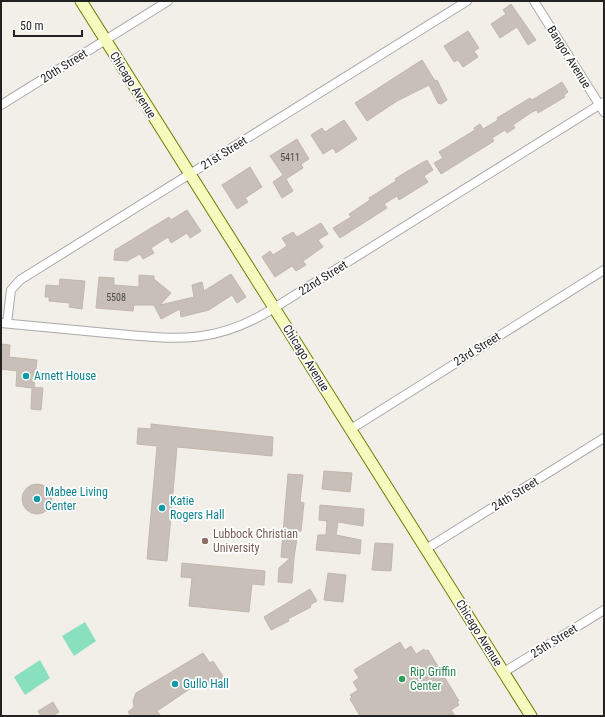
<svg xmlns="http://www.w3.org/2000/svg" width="605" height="717" font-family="'Roboto Condensed',sans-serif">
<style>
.pitch{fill:#88e0be}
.building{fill:#c7bfb8;stroke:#c4b6ab}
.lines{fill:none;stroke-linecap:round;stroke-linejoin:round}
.street-casing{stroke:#a9a9a9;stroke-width:10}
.secondary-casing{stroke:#707d05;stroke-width:13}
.street{stroke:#fff;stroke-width:8}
.secondary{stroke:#f7fabf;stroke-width:11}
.culture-dot{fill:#0f9aa8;stroke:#fff;stroke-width:1.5}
.education-dot{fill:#8d6e63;stroke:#fff;stroke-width:1.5}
.leisure-dot{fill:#2e9e5b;stroke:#fff;stroke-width:1.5}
.labels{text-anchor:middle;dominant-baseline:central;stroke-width:3.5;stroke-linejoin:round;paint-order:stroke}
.number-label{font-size:10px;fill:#4b4948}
.street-label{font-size:12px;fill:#222;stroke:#fff}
.culture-label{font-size:12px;fill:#0d838f;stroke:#fff;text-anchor:start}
.education-label{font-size:12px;fill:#785e54;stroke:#fff;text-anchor:start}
.leisure-label{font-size:12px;fill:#27864d;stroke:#fff;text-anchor:start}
</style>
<rect width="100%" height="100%" fill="#f2efe9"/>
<path class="pitch" d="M85 622 96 641 74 656 62 636Z
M40 660 50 678 25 695 14 677Z"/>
<path class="building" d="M511 4 536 40 528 45 517 27 500 38 491 24 506 14 503 10Z
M468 31 479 48 474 51 478 57 463 67 458 60 454 62 444 46Z
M422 60 435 81 437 80 447 100 441 104 438 103 429 85 397 101 367 121 355 103Z
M562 82 568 92 564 95 565 97 538 113 537 110 532 112 513 125 515 128 507 133 505 130 492 138 494 141 441 174 434 163 443 158 439 152 475 130 474 128 480 124 483 129 498 120 497 118 530 98 532 100Z
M344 120 357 139 336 153 333 148 323 154 311 135 322 128 325 132Z
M297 139 309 159 301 164 303 168 286 179 293 191 282 198 273 182 283 175 270 156Z
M427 160 433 170 424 176 428 182 399 200 397 196 384 204 387 208 340 238 333 228 351 217 349 214 370 200 369 198 396 181 395 179 406 172Z
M250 167 262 187 245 198 248 202 237 209 222 185Z
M187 210 201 231 190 238 187 233 171 243 168 237 151 248 154 253 143 259 140 254 127 261 114 260 115 250 169 217 171 220Z
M321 223 328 234 318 240 323 247 303 261 306 265 296 271 292 266 275 277 262 257 270 251 273 255 287 246 282 238 293 232 297 237Z
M231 274 246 297 237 303 232 295 209 310 181 317 180 309 161 319 154 305H134L133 311 96 308 99 277 114 278V285L139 287V275L154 276V279L171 293 160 305 194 297 192 285 202 282 204 291Z
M60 279 85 281 82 309 69 307 70 303 49 301V297H45L46 285 59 286Z
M1 344 10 345 9 357 37 360 34 387 43 388 41 410 31 409 32 388 16 386 17 371 1 369Z
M151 424 273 437 272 456 177 447 167 561 147 559 157 446 137 444 138 428 151 429Z
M324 471 352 473 350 492 322 489Z
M288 474 303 475 300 502 304 503 301 531H298L294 558 292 583 278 582 279 568 290 558 281 557Z
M22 499a15 15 0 1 1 30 0a15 15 0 1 1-30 0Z
M320 505 364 509 363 526 338 522 336 535 361 540 360 554 316 550 318 535H326L327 521 319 520Z
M375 543 393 544 391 571 372 570Z
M182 563 265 571 264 585 252 584 249 612 189 606 192 578 181 577Z
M328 573 346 575 343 602 324 600Z
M310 589 317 601 310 605 311 607 288 619 289 621 271 630 264 617Z
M400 642 405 650 411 646 416 654 424 649 425 651 428 650 459 701 457 702 459 705 451 710 455 716H360L350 699 352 697 350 695 358 690 353 682 359 678 354 670Z
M203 653 210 663 213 661 226 681 219 686 215 681 204 687 200 682 157 711 161 716H131L128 712 134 707 133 701 136 693Z
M53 702 59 712 53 716H41L38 711Z"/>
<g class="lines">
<defs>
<path id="street" d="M534 1 604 112
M1 105 168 1
M1 323C36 326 72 330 107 333 174 339 214 346 274 308L604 102
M7 323 11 290 20 280 467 1
M351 429 604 270
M426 549 604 438
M504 672 604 610"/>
<path id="secondary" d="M81 1 531 716"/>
</defs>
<use href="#street" class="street-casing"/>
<use href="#secondary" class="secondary-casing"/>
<use href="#street" class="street"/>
<use href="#secondary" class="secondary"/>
</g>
<g class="culture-dot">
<circle cx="26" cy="376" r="4"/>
<circle cx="37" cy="499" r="4"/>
<circle cx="162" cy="508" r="4"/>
<circle cx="175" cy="684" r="4"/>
</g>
<circle class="education-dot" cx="205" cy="541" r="4"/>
<circle class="leisure-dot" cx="402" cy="679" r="4"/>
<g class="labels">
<g class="number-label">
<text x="290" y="157">5411</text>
<text x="116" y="297">5508</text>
</g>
<g class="street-label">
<text transform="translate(569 57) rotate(58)">Bangor Avenue</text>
<text transform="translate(64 66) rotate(-32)">20th Street</text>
<text transform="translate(133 85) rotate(58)">Chicago Avenue</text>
<text transform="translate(224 153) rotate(-32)">21st Street</text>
<text transform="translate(323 278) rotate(-32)">22nd Street</text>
<text transform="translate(477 349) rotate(-32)">23rd Street</text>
<text transform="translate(306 358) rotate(58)">Chicago Avenue</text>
<text transform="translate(515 494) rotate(-32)">24th Street</text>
<text transform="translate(479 633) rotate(58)">Chicago Avenue</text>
<text transform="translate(554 641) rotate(-32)">25th Street</text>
</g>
<g class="culture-label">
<text x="34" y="376">Arnett House</text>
<text x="45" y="492">Mabee Living<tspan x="45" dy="14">Center</tspan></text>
<text x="170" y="501">Katie<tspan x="170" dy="14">Rogers Hall</tspan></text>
<text x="183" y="684">Gullo Hall</text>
</g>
<g class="education-label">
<text x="213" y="534">Lubbock Christian<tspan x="213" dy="14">University</tspan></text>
</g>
<g class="leisure-label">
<text x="410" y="672">Rip Griffin<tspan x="410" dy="14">Center</tspan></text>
</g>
</g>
<rect width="605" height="717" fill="none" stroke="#222222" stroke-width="4"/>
<path d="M14 30v6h68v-6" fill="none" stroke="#222222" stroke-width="2"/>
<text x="20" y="30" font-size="12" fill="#222222" stroke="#ffffff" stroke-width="3" paint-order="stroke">50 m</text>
</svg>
